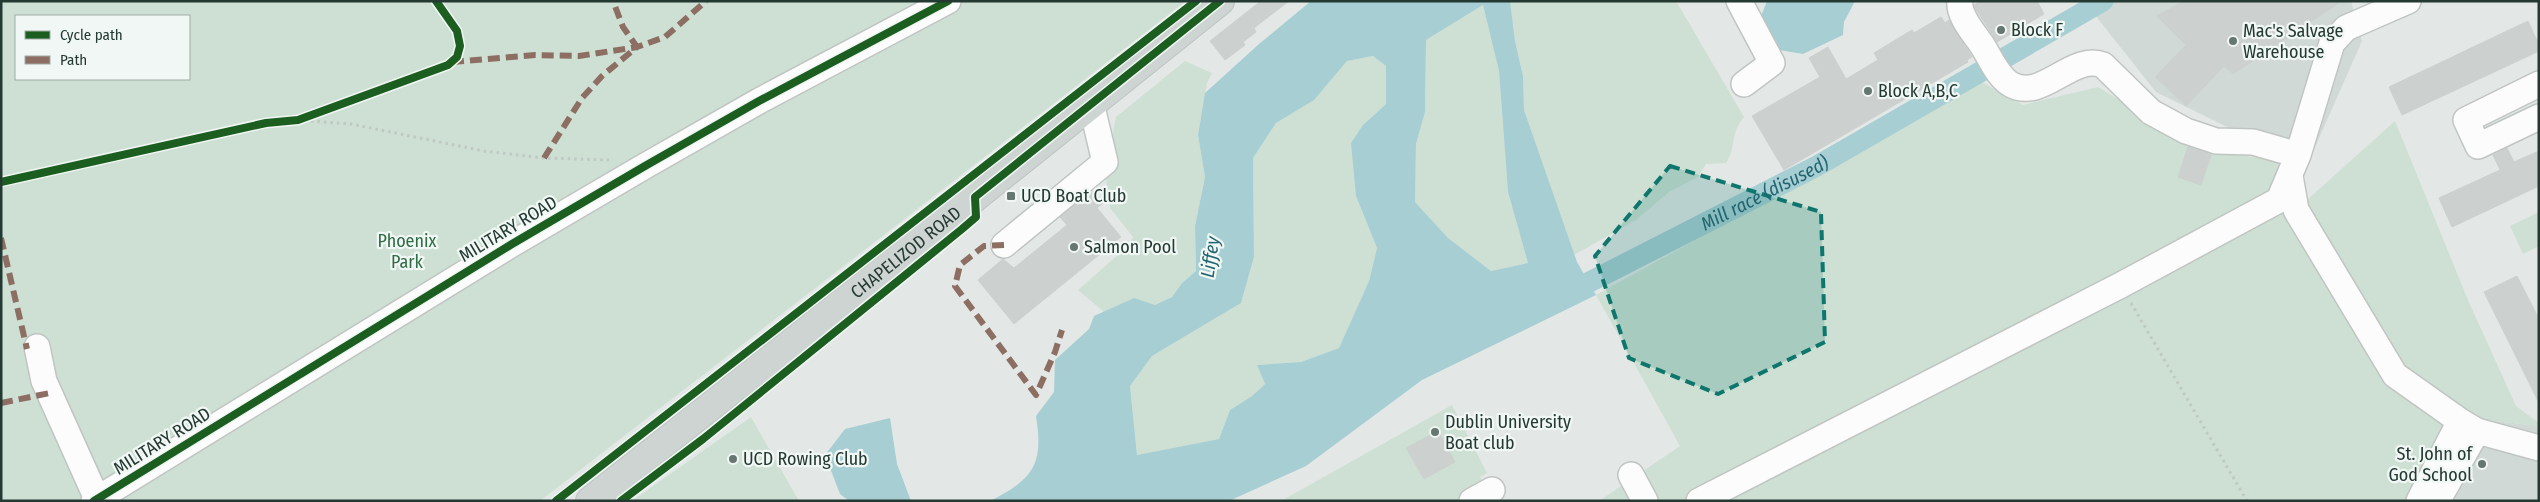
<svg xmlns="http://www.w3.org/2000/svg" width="2540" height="502" font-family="'Fira Sans Condensed',sans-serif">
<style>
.built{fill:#d1d9d6}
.green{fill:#cde0d3;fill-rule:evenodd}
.water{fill:#a7ced3;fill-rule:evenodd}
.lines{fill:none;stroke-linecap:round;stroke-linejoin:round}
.canal{stroke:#a7ced3;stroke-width:21}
.building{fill:#ccd0ce;stroke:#ccd1cf}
.minor-casing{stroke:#c0c5c3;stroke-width:28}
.major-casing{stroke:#bcc4c2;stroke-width:30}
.path{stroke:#c0c8c4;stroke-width:3;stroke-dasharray:2.5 4;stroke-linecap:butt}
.minor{stroke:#fbfcfb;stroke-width:25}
.major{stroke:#ced4d2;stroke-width:28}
.quiet{stroke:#8d6e63;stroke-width:6;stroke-dasharray:12 6;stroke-linecap:butt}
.cycleway-casing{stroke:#f1f7f4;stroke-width:11}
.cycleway{stroke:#1b5e20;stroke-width:8}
.marked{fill:#0f766e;fill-opacity:0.2;stroke:#0f766e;stroke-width:4;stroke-dasharray:10 6;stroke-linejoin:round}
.poi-dot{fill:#667671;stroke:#f1f7f4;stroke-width:2}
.labels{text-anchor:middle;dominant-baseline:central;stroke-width:4.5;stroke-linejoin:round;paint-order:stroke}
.poi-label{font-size:18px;fill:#233932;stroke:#f1f7f4;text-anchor:start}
.street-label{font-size:18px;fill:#233932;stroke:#f1f7f4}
.park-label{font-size:18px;fill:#306c46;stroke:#f1f7f4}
.water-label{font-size:19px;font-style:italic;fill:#226570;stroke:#f1f7f4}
</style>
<rect width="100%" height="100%" fill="#e3e8e6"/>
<path class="built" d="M2093 1H2351L2362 41 2316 145 2229 128 2156 92 2087 5Z
M2451 416 2539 426V501H2407Z"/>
<path class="green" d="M1 1H1186L540 501H1ZM16 16H189V79H16Z
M1510 1H1676L1744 117C1729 135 1737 146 1726 163L1706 164 1698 177 1669 192 1636 220 1574 255 1524 110 1523 76 1515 41Z
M1483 5 1499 71 1508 192 1528 263 1491 271 1448 238 1415 202 1416 144 1425 112 1426 40Z
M1373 56 1386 66V104L1363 125 1356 196 1377 248 1369 281 1339 348 1301 362 1257 365 1265 384 1252 396 1230 410 1219 439 1137 455 1130 386 1152 356 1241 303 1254 257 1253 158 1276 123 1314 99 1347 61Z
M1185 61 1212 73 1207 83 1198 135 1205 177 1195 226 1196 271 1182 283 1172 297 1155 305 1132 299 1104 312 1078 290 1128 246 1133 237 1110 208 1105 171 1116 117Z
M1982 82 2023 105 2098 87 2193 145 2277 162 2297 209 2395 121 2468 300 2516 406 2539 423V426L2451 416 2407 501H1599L1680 446 1596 295Z
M2539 212V246L2523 254 2510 226Z
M1452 405 1487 473 1480 477 1492 501H1281Z
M751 417 799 501H632Z"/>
<path class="water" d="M1311 1H1510L1515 41 1523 76 1524 110 1577 262 1596 295 1422 380 1306 466 1229 501H990C1033 479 1044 465 1036 416L1054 392 1055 360 1089 329 1094 316 1134 298 1155 305 1172 297 1182 283 1196 271 1195 226 1205 177 1198 135 1205 93 1259 44ZM1483 5 1499 71 1508 192 1528 263 1491 271 1448 238 1415 202 1416 144 1425 112 1426 40ZM1373 56 1386 66V104L1363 125 1351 143 1356 196 1377 248 1369 281 1339 348 1301 362 1257 365 1265 384 1252 396 1230 410 1219 439 1137 455 1130 386 1152 356 1241 303 1254 257 1253 158 1276 123 1314 100 1347 61Z
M1767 1H1852L1854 3 1844 22 1843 35 1803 54 1779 50 1760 19Z
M890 418 897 464 911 501H849L840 494 825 455 845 429Z"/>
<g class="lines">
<path class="canal" id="s1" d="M1564 295 1817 166 2103 1"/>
</g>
<path class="building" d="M1261 1H1289L1254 28 1256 32 1243 42 1245 45 1225 60 1210 41Z
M1981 1H2037L2044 14 1997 42 1975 8 1974 5Z
M2184 1H2342L2233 74 2224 66 2186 106 2155 77 2186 45 2157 16Z
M1941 17 1945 23 1949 20 1972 57 1967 60 1968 62 1784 170 1752 116 1820 77 1809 58 1828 47 1846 79 1878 60 1874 53 1912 30 1914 33Z
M2528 21 2539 45V51L2402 115 2389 87Z
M2188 147 2211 155 2201 185 2178 177Z
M2507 148 2514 162 2539 151V186L2452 227 2439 198 2500 170 2493 155Z
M1093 191 1103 203 1097 208 1121 237 1014 324 978 280 1003 259 1014 268 1067 225 1060 217Z
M2517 276 2539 319V403L2484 292Z
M1438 431 1455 462 1424 479 1406 448Z"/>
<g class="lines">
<defs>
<path id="minor" d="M1739 1 1772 63 1744 84
M1960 1C1958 16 1974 33 1982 45 1990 57 1998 78 2012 85 2043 101 2072 53 2103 65L2151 112 2186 131 2216 141 2253 142 2298 155 2332 43 2346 28 2408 1
M2539 84 2466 120 2478 146 2539 117
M2290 176 2296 210 2395 375 2460 421
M1004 245 1105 162 1091 103
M37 347 44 381 97 499
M1631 475 1645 501
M2439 498 2477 431
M94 501 512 244 645 166 759 101 948 1
M1472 501 1492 490
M1699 501 2121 285 2279 200 2298 155
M2419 501 2460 421 2477 431 2539 448"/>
<g id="major">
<path id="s2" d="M590 501 883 271 1220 1"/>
</g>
</defs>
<use href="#minor" class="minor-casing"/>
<use href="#major" class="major-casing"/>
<path class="path" d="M298 120 351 124 484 151 544 158 609 160
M2131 303 2247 501"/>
<use href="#minor" class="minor"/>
<use href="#major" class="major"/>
<path class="quiet" d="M452 62 535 55 579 56 637 47 665 37 706 1
M544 158 582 98 602 76 637 47 623 27 613 1
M1 238 27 349
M1004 245 984 246 960 265 955 286 1036 395 1055 352 1062 330
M1 403 50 393"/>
<defs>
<path id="cycleway" d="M1 182 266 123 298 120 448 65 457 57 460 46 457 31 436 1
M94 501 512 244 645 166 759 101 948 1
M556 501 1196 1
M621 501 703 439 962 229 976 217 975 197 1220 1"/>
</defs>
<use href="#cycleway" class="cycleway-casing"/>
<use href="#cycleway" class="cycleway"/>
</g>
<path class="marked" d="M1670 166 1821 212 1825 342 1718 394 1629 358 1595 256Z"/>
<g class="poi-dot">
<circle cx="2001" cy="30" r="5"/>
<circle cx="2233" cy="41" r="5"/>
<circle cx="1868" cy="91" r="5"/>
<rect x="1006" y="191" width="10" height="10" rx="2.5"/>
<circle cx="1074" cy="247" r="5"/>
<circle cx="1435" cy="432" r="5"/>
<circle cx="733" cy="459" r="5"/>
<circle cx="2482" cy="464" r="5"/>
</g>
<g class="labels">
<g class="poi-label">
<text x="2011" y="30">Block F</text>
<text x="2243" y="31">Mac's Salvage<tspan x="2243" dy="21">Warehouse</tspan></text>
<text x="1878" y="91">Block A,B,C</text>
<text x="1021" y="196">UCD Boat Club</text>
<text x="1084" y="247">Salmon Pool</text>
<text x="1445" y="422">Dublin University<tspan x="1445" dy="21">Boat club</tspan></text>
<text x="2472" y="454" text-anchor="end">St. John of<tspan x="2472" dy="21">God School</tspan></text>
<text x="743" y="459">UCD Rowing Club</text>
</g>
<g class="street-label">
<text transform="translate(508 229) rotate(-31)">MILITARY ROAD</text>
<text stroke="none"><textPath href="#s2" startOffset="402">CHAPELIZOD ROAD</textPath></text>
<text transform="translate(162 441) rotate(-32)">MILITARY ROAD</text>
</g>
<g class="park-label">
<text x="407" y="241">Phoenix<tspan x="407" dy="21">Park</tspan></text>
</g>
<g class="water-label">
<text stroke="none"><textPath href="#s1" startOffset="225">Mill race (disused)</textPath></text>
<text transform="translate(1210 257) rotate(-82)">Liffey</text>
</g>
</g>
<rect width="2540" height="502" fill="none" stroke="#233932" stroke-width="5"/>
<rect x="15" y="15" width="175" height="65" fill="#f1f7f4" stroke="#9faba6"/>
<rect x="25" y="31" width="25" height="8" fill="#1b5e20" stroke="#9faba6"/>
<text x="60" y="40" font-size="15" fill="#233932">Cycle path</text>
<rect x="25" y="56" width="25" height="8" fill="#8d6e63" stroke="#9faba6"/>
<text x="60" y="65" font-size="15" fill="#233932">Path</text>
</svg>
